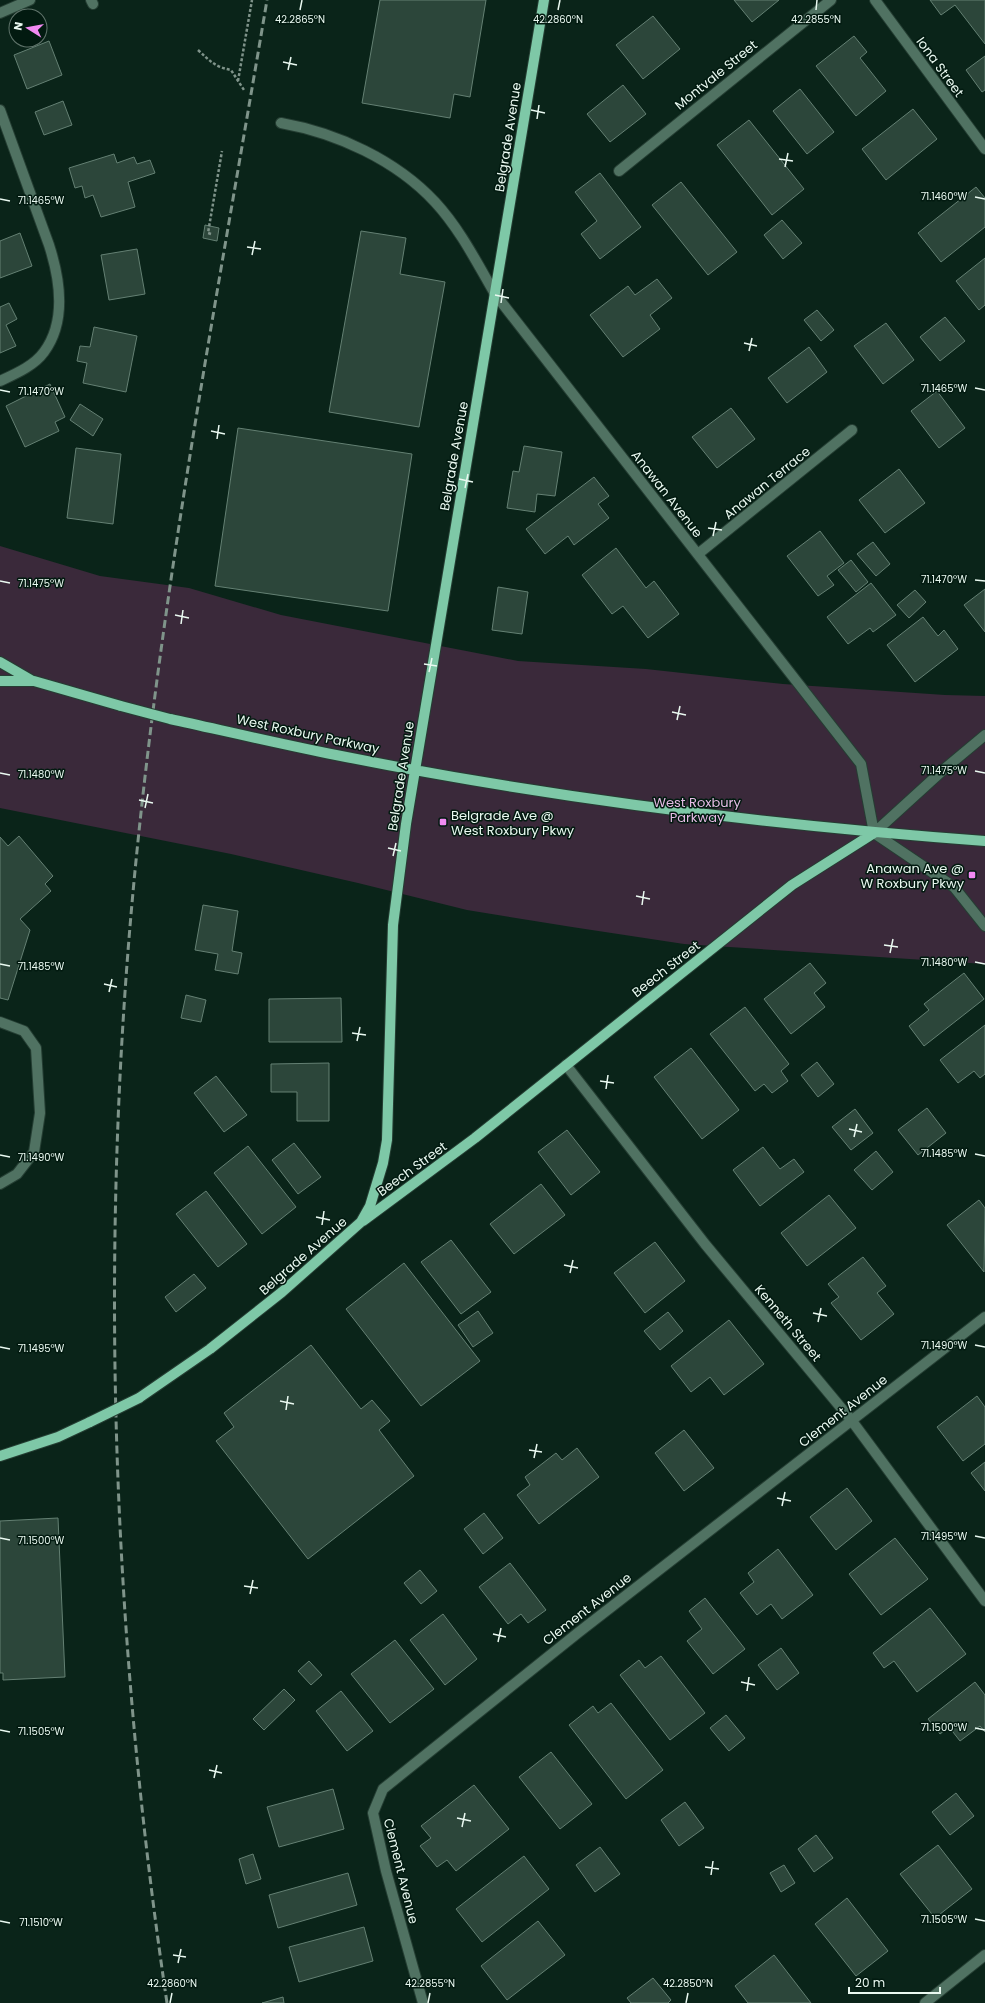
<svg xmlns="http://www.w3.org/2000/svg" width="985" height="2003" font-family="Poppins,sans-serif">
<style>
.green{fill:#3a293a}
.building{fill:#2c463a;stroke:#648073}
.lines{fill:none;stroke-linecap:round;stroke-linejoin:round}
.service-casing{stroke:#253e33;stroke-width:12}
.minor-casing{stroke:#253e33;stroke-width:12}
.tertiary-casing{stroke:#253e33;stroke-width:12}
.primary-casing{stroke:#253e33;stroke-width:12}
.path{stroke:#7f938a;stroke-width:2.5;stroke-dasharray:3 2;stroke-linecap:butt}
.service{stroke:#507262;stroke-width:10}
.minor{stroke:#507262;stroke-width:10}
.tertiary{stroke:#507262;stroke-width:10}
.primary{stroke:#7ec8a7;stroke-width:10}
.rail{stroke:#7f948a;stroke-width:3;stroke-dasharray:8 4;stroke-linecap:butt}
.primary-bridge-casing{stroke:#253e33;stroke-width:12;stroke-linecap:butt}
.primary-bridge{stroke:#7ec8a7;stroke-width:10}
.ticks{fill:none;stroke:#eaf9f1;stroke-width:1.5}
.poi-dot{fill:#f28af2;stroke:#021a10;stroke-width:1.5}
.labels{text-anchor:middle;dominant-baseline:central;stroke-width:3;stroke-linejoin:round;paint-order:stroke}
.street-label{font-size:13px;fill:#eaf9f1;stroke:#021a10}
.park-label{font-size:13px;fill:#e5bae4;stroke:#021a10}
.poi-label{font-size:13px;fill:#eaf9f1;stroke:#021a10;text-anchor:start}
.ticks-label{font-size:10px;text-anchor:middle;fill:#eaf9f1;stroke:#021a10;stroke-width:3;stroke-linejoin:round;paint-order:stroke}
</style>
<rect width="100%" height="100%" fill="#0a2419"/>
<path class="green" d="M0 546 100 576 189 588 281 615 518 661 646 669 783 684 945 695 985 696V964L684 944 572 927 467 910 358 883 231 854 0 808Z"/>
<path class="building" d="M380 0H486L470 97 454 94 450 118 362 103Z
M734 0H779L752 22Z
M930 0H985V44L955 5 941 15Z
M653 16 680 49 643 79 616 45Z
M854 36 867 52 860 58 886 91 856 116 816 66Z
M49 41 62 75 27 89 14 55Z
M985 56V90L982 92 966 70Z
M623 85 646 114 610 142 587 114Z
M800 89 834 132 807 154 773 111Z
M63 101 72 125 44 135 35 112Z
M913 109 937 139 886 180 862 149Z
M749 120 804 189 772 215 717 145Z
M114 154 117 163 134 157 137 164 150 160 155 173 128 182 135 207 101 217 93 195 85 198 82 186 75 188 69 168Z
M600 173 641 227 600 259 581 234 597 221 575 192Z
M681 182 737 252 708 275 652 205Z
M976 187 985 198V227L941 262 918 233Z
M782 220 802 243 783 259 764 235Z
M205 225 219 228 217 241 203 238Z
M361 231 406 238 400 274 445 282 419 427 329 412Z
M20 233 32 266 0 278V241Z
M137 249 145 294 109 300 101 255Z
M985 258V305L979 310 956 281Z
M657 279 672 298 650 315 660 329 623 357 590 315 628 286 635 295Z
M9 303 17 319 6 325 16 346 0 353V307Z
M817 310 834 330 821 341 804 320Z
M945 317 965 341 940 361 920 337Z
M886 323 914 360 883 384 854 346Z
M94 327 137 336 126 392 83 383 87 363 77 361 80 346 90 347Z
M809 347 827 372 787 403 768 378Z
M50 384 65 417 55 422 59 431 25 447 6 406Z
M937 391 965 428 939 448 911 411Z
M80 404 103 419 93 436 70 420Z
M731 408 755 439 717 468 692 437Z
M238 428 412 454 388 611 215 586Z
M524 446 562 452 555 496 537 494 535 512 507 508 513 471 519 472Z
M76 448 121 454 113 524 67 518Z
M899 469 925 503 885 533 859 500Z
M594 477 609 496 598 504 609 518 574 545 568 536 545 554 526 529Z
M820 531 844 563 827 576 834 585 818 596 787 556Z
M873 542 890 564 876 576 857 554Z
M616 548 646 588 654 581 679 614 648 638 623 606 612 614 582 575Z
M851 560 868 582 856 592 838 570Z
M871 583 896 615 873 632 870 628 848 644 827 617Z
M498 587 528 592 522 634 492 630Z
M985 589V632L964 605Z
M915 590 926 602 909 618 897 605Z
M923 617 938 636 944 630 958 649 915 682 887 645Z
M19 836 53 876 45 884 51 891 20 919 30 930 8 1000 0 998V837L8 846Z
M203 905 238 911 232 951 242 953 238 974 215 970 218 954 195 950Z
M810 963 826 983 814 993 825 1007 791 1034 764 999Z
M964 973 984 999 924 1046 909 1026 929 1010 924 1004Z
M186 995 206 1000 201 1022 181 1018Z
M341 998 342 1042H269V999Z
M745 1007 789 1064 781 1071 788 1081 772 1093 764 1084 755 1091 710 1034Z
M985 1025V1074L980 1078 974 1071 958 1083 940 1060Z
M691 1048 739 1110 702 1139 654 1077Z
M817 1062 834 1084 818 1097 801 1075Z
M329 1063V1121H297V1092H271V1064Z
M216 1076 247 1115 224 1132 194 1093Z
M927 1108 946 1133 918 1155 898 1130Z
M855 1109 873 1133 851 1150 832 1127Z
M567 1130 600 1172 571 1195 538 1152Z
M294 1143 321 1177 298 1194 272 1160Z
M248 1146 296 1207 262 1234 214 1173Z
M763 1147 780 1169 794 1159 804 1172 760 1206 733 1170Z
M876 1151 893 1172 872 1190 854 1170Z
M541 1184 565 1215 514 1254 490 1224Z
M206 1191 247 1244 218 1267 176 1214Z
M829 1195 856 1228 807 1266 781 1233Z
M979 1200 985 1208 984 1272 947 1225Z
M451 1240 491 1292 461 1314 421 1262Z
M655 1242 685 1281 645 1313 614 1273Z
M863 1257 886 1286 877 1293 894 1314 861 1340 831 1303 839 1297 828 1284Z
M404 1263 480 1361 421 1406 346 1309Z
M194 1274 206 1288 176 1312 165 1297Z
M478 1311 493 1333 473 1347 458 1325Z
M668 1312 683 1331 660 1350 644 1331Z
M729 1320 764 1364 724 1395 710 1377 691 1392 671 1366Z
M311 1345 361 1409 372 1400 390 1421 379 1430 414 1476 308 1559 216 1441 234 1427 224 1413Z
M977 1396 985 1407V1444L963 1461 937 1427Z
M684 1430 714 1468 684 1491 655 1453Z
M577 1448 599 1477 539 1524 517 1495 530 1485 525 1477 556 1453 562 1460Z
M985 1462V1491L971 1473Z
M847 1488 872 1521 836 1550 810 1517Z
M484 1513 503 1538 483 1554 464 1529Z
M58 1518 65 1677 3 1680V1673H0V1521Z
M895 1538 928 1579 881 1615 849 1574Z
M778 1549 813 1595 782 1619 771 1604 757 1615 740 1593 754 1582 748 1573Z
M510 1563 546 1610 528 1623 521 1614 508 1624 479 1587Z
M420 1570 437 1591 421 1604 404 1583Z
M705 1598 745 1649 713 1674 687 1641 702 1629 689 1611Z
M930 1608 966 1654 917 1692 894 1661 884 1668 873 1653Z
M443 1614 477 1659 445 1685 410 1640Z
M395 1640 434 1689 390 1723 351 1674Z
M781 1648 799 1673 777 1690 758 1665Z
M661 1656 705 1713 670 1740 620 1675 639 1660 645 1668Z
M309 1661 322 1675 311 1685 298 1671Z
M975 1682 985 1695V1732L980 1726 960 1741 949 1727 940 1734 928 1719Z
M284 1689 295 1700 264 1730 253 1719Z
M341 1691 373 1731 347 1751 316 1711Z
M611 1703 663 1770 626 1799 569 1725 593 1706 598 1713Z
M726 1715 745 1738 729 1751 710 1728Z
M551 1752 592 1804 560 1829 519 1777Z
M474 1785 509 1829 456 1871 447 1860 437 1867 420 1846 431 1838 421 1826Z
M333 1789 344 1829 279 1847 267 1807Z
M956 1793 974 1816 950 1835 932 1812Z
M685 1802 704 1828 679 1846 661 1820Z
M816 1835 833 1858 814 1872 798 1849Z
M938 1845 972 1889 935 1918 900 1874Z
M600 1847 620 1874 595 1892 576 1865Z
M253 1854 261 1879 246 1884 239 1859Z
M524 1856 549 1889 482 1942 456 1909Z
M784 1865 795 1883 781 1892 770 1873Z
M348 1873 357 1905 278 1928 269 1895Z
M847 1898 888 1951 856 1976 815 1924Z
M538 1921 565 1955 507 2000 481 1966Z
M364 1927 373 1961 299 1982 289 1947Z
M774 1955 811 2003H748L735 1986Z
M653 1978 671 2000 668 2003H631L627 1998Z
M283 1997 284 2003H262Z"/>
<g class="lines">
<defs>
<path id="service" d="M91 0 93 4"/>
<path id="minor" d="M875 0 985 149
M0 13 30 0
M0 110 49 245C60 279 67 321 44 352 34 366 15 374 0 381
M281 123C337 133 396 160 435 202 460 229 477 263 495 294
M619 171 831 0
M698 554 852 430
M874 833 954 887 985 926
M0 1022 24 1031 36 1048 40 1113 34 1152 17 1174 0 1184
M566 1065 705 1244 852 1421 985 1601
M423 2003 386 1871 373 1813 383 1789 579 1632 985 1317
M925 2003 985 1955"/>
<path id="tertiary" d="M495 294 861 764 874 833
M874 833 942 771 985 735"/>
<path id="primary" d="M0 662 31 680
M0 681H34L121 706
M170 719C225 731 281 744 336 755 550 798 767 825 985 841
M363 1221 475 1138 792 885 874 833
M139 1398 210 1349 282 1292 361 1222 370 1206 383 1163 387 1140 393 925 406 824 544 0
M0 1456 58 1437 90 1422"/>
</defs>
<use href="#service" class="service-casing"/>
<use href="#minor" class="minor-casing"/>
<use href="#tertiary" class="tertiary-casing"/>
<use href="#primary" class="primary-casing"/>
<path class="path" d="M198 50C210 61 215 67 231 70L244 90
M238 81 252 0
M211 234 208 233 222 151"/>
<use href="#service" class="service"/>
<use href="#minor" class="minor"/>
<use href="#tertiary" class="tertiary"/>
<use href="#primary" class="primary"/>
<path class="rail" d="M167 2003C110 1619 98 1227 138 841 167 559 220 280 267 0"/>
<defs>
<path id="primary-bridge" d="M121 706 170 719
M90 1422 139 1398"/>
</defs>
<use href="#primary-bridge" class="primary-bridge-casing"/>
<use href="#primary-bridge" class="primary-bridge"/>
</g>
<path class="ticks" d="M300 10 302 0M558 10 560 0M816 10 817 0M283 62 297 65M288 70 291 57M531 110 545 113M537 119 539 105M779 159 793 161M785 167 788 153M975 197 985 199M0 199 10 201M247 247 261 249M252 255 255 241M495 295 509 298M501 303 503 289M744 343 757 346M749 351 752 338M975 388 985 390M0 390 10 392M211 431 225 434M217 439 219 425M459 479 473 482M465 488 468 474M708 528 722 530M713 536 716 522M975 580 985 581M0 581 10 583M175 615 189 618M181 624 183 610M424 664 437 666M429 672 432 658M672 712 686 715M677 720 680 706M975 771 985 773M0 773 10 775M139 800 153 803M145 808 148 794M388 848 401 851M393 856 396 843M636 896 650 899M642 905 644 891M884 945 898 947M890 953 893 939M975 962 985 964M0 964 10 966M104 984 117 987M109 992 112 979M352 1033 366 1035M357 1041 360 1027M600 1081 614 1083M606 1089 608 1075M849 1129 862 1132M854 1137 857 1124M975 1154 985 1156M0 1155 10 1157M316 1217 330 1220M322 1225 324 1211M564 1265 578 1268M570 1273 573 1260M813 1313 827 1316M818 1322 821 1308M975 1345 985 1347M0 1347 10 1349M280 1401 294 1404M286 1410 288 1396M529 1450 542 1452M534 1458 537 1444M777 1498 791 1501M782 1506 785 1492M975 1536 985 1538M0 1538 10 1540M244 1586 258 1588M250 1594 253 1580M493 1634 506 1637M498 1642 501 1628M741 1682 755 1685M747 1691 749 1677M975 1728 985 1730M0 1730 10 1732M209 1770 222 1773M214 1778 217 1765M457 1818 471 1821M462 1827 465 1813M705 1867 719 1869M711 1875 713 1861M975 1919 985 1921M0 1921 10 1923M173 1955 186 1957M178 1963 181 1949M170 2003 172 1993M428 2003 430 1993M686 2003 688 1993"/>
<g class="poi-dot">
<rect x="439" y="818" width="8" height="8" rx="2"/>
<rect x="968" y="871" width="8" height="8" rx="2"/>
</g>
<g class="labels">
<g class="street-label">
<text transform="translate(940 67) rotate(54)">Iona Street</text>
<text transform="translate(716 75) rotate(-39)">Montvale Street</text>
<text transform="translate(508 137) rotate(-81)">Belgrade Avenue</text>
<text transform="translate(454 456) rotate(-80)">Belgrade Avenue</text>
<text transform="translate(767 483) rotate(-39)">Anawan Terrace</text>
<text transform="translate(667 494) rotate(52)">Anawan Avenue</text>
<text transform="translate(308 734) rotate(12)">West Roxbury Parkway</text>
<text transform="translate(401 776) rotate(-81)">Belgrade Avenue</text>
<text transform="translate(666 969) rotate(-38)">Beech Street</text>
<text transform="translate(412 1169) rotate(-36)">Beech Street</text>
<text transform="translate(303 1256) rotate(-41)">Belgrade Avenue</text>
<text transform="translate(788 1323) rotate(50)">Kenneth Street</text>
<text transform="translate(843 1411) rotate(-38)">Clement Avenue</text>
<text transform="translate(587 1609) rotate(-38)">Clement Avenue</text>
<text transform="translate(401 1871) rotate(76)">Clement Avenue</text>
</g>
<g class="park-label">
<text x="697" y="802">West Roxbury<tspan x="697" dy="15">Parkway</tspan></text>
</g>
<g class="poi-label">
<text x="451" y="815">Belgrade Ave @<tspan x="451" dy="15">West Roxbury Pkwy</tspan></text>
<text x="964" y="868" text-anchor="end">Anawan Ave @<tspan x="964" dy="15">W Roxbury Pkwy</tspan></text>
</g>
</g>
<g class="ticks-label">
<text x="300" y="23">42.2865°N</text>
<text x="558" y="23">42.2860°N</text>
<text x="816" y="23">42.2855°N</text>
<text x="944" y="200">71.1460°W</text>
<text x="41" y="204">71.1465°W</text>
<text x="944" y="392">71.1465°W</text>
<text x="41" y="395">71.1470°W</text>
<text x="944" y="583">71.1470°W</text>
<text x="41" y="587">71.1475°W</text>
<text x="944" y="774">71.1475°W</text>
<text x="41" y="778">71.1480°W</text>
<text x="944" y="966">71.1480°W</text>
<text x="41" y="970">71.1485°W</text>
<text x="944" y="1157">71.1485°W</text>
<text x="41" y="1161">71.1490°W</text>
<text x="944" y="1349">71.1490°W</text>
<text x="41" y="1352">71.1495°W</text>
<text x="944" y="1540">71.1495°W</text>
<text x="41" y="1544">71.1500°W</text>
<text x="944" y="1731">71.1500°W</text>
<text x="41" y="1735">71.1505°W</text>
<text x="944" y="1923">71.1505°W</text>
<text x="41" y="1926">71.1510°W</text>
<text x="172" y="1987">42.2860°N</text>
<text x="430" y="1987">42.2855°N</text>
<text x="688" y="1987">42.2850°N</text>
</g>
<g transform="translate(28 28) rotate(281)"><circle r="19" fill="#021a10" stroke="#5f736a"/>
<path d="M0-3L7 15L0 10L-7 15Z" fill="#f28af2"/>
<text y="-6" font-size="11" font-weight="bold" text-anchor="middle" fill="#eaf9f1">N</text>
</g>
<path d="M849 1987v6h91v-6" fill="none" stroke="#eaf9f1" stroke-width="2"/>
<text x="855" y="1987" font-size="12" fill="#eaf9f1" stroke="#021a10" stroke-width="3" paint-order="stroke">20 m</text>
</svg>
